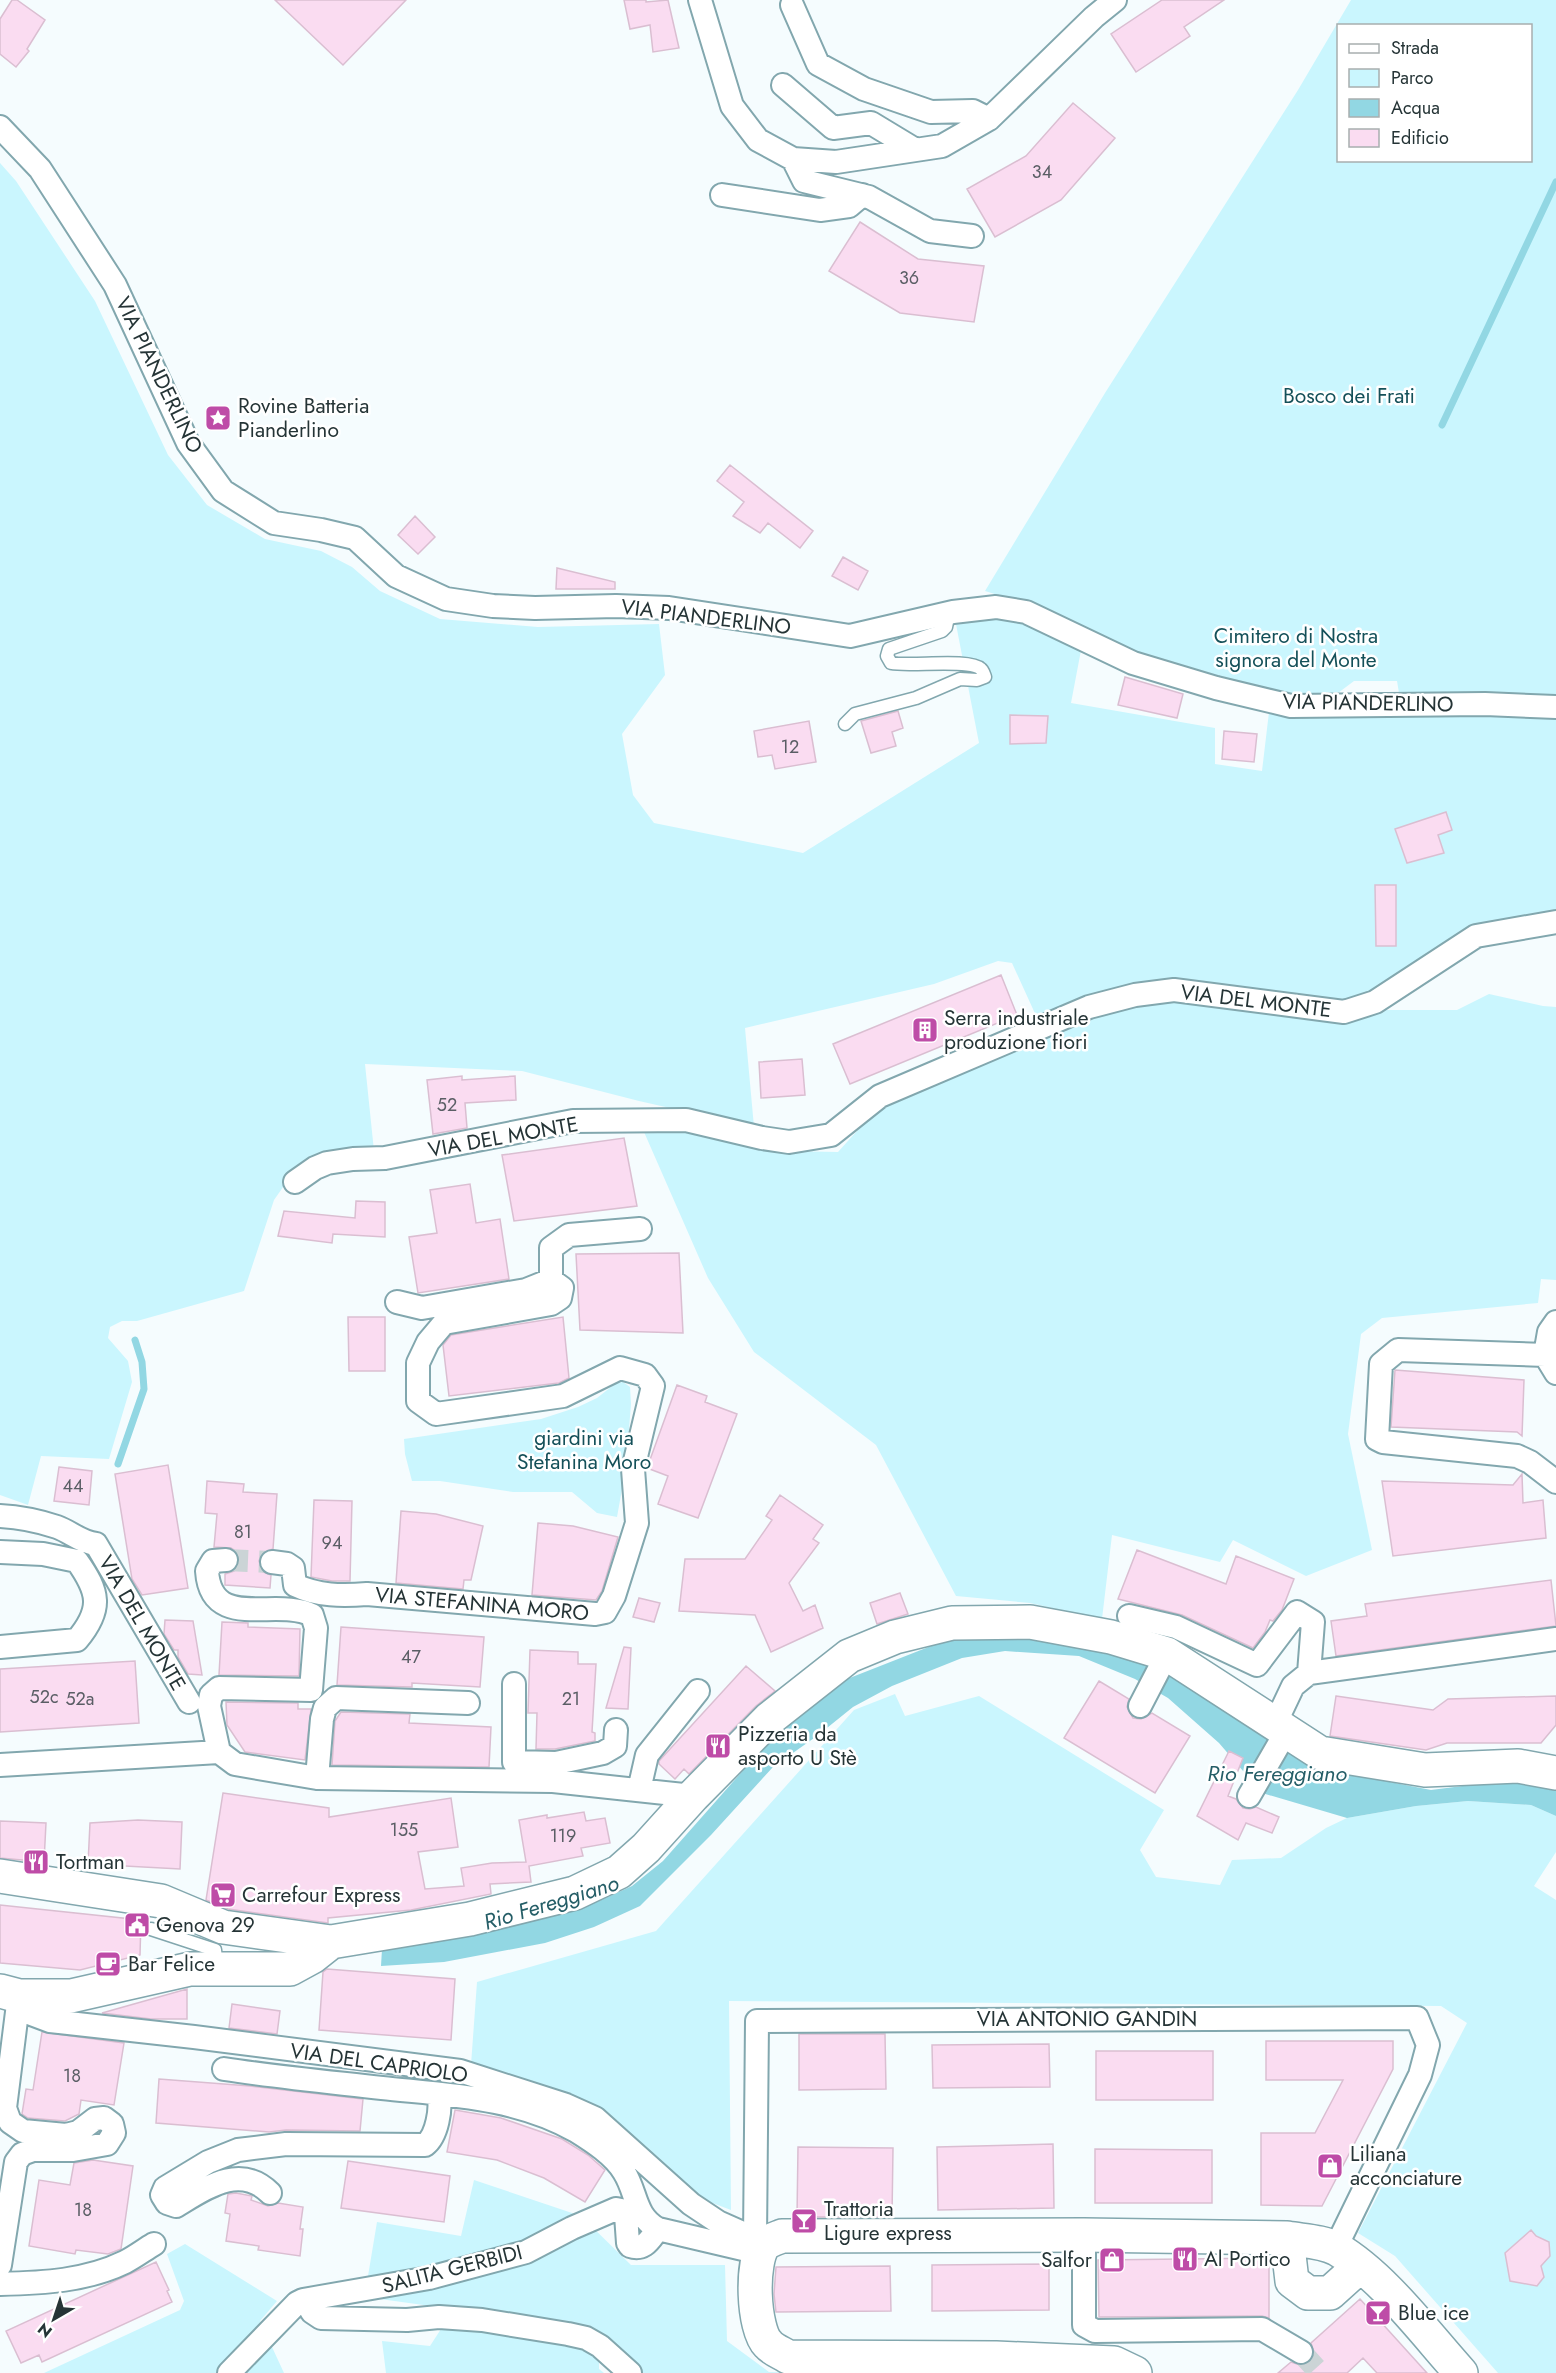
<svg xmlns="http://www.w3.org/2000/svg" width="1556" height="2373" font-family="Jost,sans-serif">
<style>
.green{fill:#caf6fe;fill-rule:evenodd}
.water{fill:#92d7e3}
.lines{fill:none;stroke-linecap:round;stroke-linejoin:round}
.stream{stroke:#92d7e3;stroke-width:7}
.building{fill:#fadcf1;stroke:#dabed1;stroke-width:1.5}
.street-tunnel{stroke:#cbd4d6;stroke-width:22;stroke-dasharray:22 11;stroke-linecap:butt}
.lane-casing{stroke:#82a7ae;stroke-width:15}
.street-casing{stroke:#82a7ae;stroke-width:26}
.secondary-casing{stroke:#82a7ae;stroke-width:36}
.lane{stroke:#fff;stroke-width:12}
.street{stroke:#fff;stroke-width:22}
.secondary{stroke:#fff;stroke-width:33}
.labels{text-anchor:middle;dominant-baseline:central;stroke-width:5;stroke-linejoin:round;paint-order:stroke}
.number-label{font-size:18px;fill:#5a5e65}
.street-label{font-size:21px;fill:#253436;stroke:#fff}
.park-label{font-size:21px;fill:#145059;stroke:#fff}
.poi-label{font-size:21px;fill:#253436;stroke:#fff;text-anchor:start}
.water-label{font-size:22px;font-style:italic;fill:#255e67;stroke:#fff}
</style>
<rect width="100%" height="100%" fill="#f5fcfe"/>
<path class="green" d="M1351 0H1556V697L1399 693 1397 681H1354L1338 693 1296 698 1134 657 1027 604 985 591 1105 393 1298 90ZM1338 26H1530V160H1338Z
M0 163 16 181 95 301 168 455 207 505 265 539 321 551 352 567 380 591 440 619 538 627 659 624 665 675 622 734 633 795 654 823 803 853 979 743 955 619 1004 618 1039 628 1082 645 1071 703 1215 728V764L1262 771 1269 712 1556 718V915L1492 926 1352 1004 1175 984 1038 1020 1012 963 998 961 934 984 745 1028 754 1127 639 1101 522 1071 365 1064 374 1151 288 1180 274 1200 244 1291 137 1321H122L110 1327 108 1338 128 1361 132 1382 109 1459 41 1456 28 1505 0 1495Z
M1489 994 1543 1006 1556 1007V1280L1541 1279 1538 1303 1382 1318 1361 1334 1348 1434 1372 1550 1306 1576 1233 1540 1220 1562 1112 1535 1102 1619 1030 1603 956 1596 876 1445 754 1352 708 1278 644 1132 687 1128 789 1151 838 1152 884 1101 1136 1002 1174 997 1378 1010H1457Z
M623 1382 630 1387 631 1404 626 1467 617 1517 597 1513 572 1492H513L440 1481H412L405 1454 404 1439 541 1419 578 1407 597 1398 616 1383Z
M895 1694 905 1716 979 1696 1164 1810 1140 1850 1156 1877 1220 1885 1232 1860 1281 1858 1326 1828 1347 1818 1416 1806 1468 1801 1531 1805 1556 1816V1852L1534 1886 1556 1900V2373H1498L1395 2256 1358 2233 1467 2023 1441 2006 729 2001 731 2210 686 2193 471 2065 477 1982 656 1931 854 1710Z
M474 2180 581 2216 631 2265H725L727 2341 769 2372 807 2373H639L561 2324 380 2299 367 2282 377 2222 461 2236Z
M185 2244 277 2301 260 2321 284 2373H44L180 2310 184 2301 167 2254Z
M457 2328 582 2345 599 2356V2369L604 2373H386L382 2341 430 2346 441 2329Z"/>
<path class="water" d="M954 1637 1032 1639 1143 1661 1178 1676 1270 1741 1313 1767 1431 1790 1517 1779 1556 1791V1816L1531 1805 1468 1801 1416 1806 1347 1818 1262 1793 1219 1743 1168 1698 1135 1679 1079 1656 1005 1651 962 1658 892 1686 853 1707 817 1736 773 1767 711 1835 640 1906 594 1927 545 1943 444 1962 381 1966 382 1949 558 1913 599 1901 632 1886 663 1861 777 1732 842 1681Z"/>
<g class="lines">
<path class="stream" d="M1442 425 1556 182
M118 1464 144 1389 142 1362 135 1340"/>
</g>
<path class="building" d="M12 0H17L45 20 27 49 29 51 16 67 0 54V19Z
M275 0H406L343 65Z
M624 0H646V2L668 0 679 48 653 52 650 25 630 29Z
M1162 0H1224L1184 27 1190 36 1136 72 1111 34Z
M1073 103 1115 138 1061 200 995 237 967 189 1026 156Z
M860 222 918 259 984 266 974 322 900 313 829 271Z
M730 465 813 531 800 548 768 523 760 533 733 516 744 502 717 481Z
M415 516 435 537 418 554 398 535Z
M843 557 868 571 858 590 832 576Z
M557 568 615 582V589H556Z
M1125 677 1183 694 1177 718 1118 705Z
M898 711 903 728 892 732 896 746 871 753 861 721Z
M1010 715 1048 716 1046 743 1010 744Z
M809 721 816 762 775 769 772 755 758 757 754 731Z
M1224 731 1257 734 1254 762 1222 759Z
M1446 812 1452 830 1438 835 1444 853 1407 863 1395 829Z
M1375 885H1396V946H1376Z
M1001 975 1017 1015 850 1084 833 1044Z
M802 1059 805 1095 761 1098 759 1062Z
M462 1076V1080L515 1076 516 1100 465 1103 467 1128 433 1134 427 1080Z
M624 1138 637 1206 514 1221 502 1155Z
M470 1184 476 1223 500 1219 509 1279 418 1293 409 1237 437 1233 430 1190Z
M356 1201 385 1202V1237L333 1234 332 1243 278 1236 284 1211 355 1218Z
M679 1253 683 1333 580 1330 576 1254Z
M348 1317H385V1371H349Z
M563 1317 569 1378 559 1383 449 1396 443 1345 451 1335Z
M1395 1370 1524 1380 1522 1436 1517 1432 1391 1427Z
M677 1385 707 1396 705 1402 737 1414 698 1518 658 1504 668 1476 647 1468Z
M168 1465 188 1588 142 1595 132 1579 115 1474Z
M59 1467 92 1471 89 1505 54 1501Z
M1522 1474 1523 1503 1543 1500 1546 1538 1393 1556 1382 1481 1513 1485Z
M207 1481 244 1484 243 1492 277 1494 273 1549 262 1553 259 1561 263 1572 271 1575 270 1588 225 1585V1574L234 1571 238 1565 239 1558 237 1552 231 1548 214 1547 217 1514 205 1513Z
M780 1495 823 1525 813 1539 819 1543 789 1583 803 1611 815 1605 823 1628 771 1652 755 1615 679 1611 685 1559H745L772 1520 766 1516Z
M314 1500 352 1501 350 1581H332L311 1577Z
M401 1511 436 1514 483 1526 471 1580H464L463 1589 396 1583Z
M538 1523 573 1526 618 1537 602 1591 596 1600 532 1595Z
M1137 1550 1226 1584 1236 1556 1294 1579 1282 1610 1273 1621 1270 1620 1265 1632 1253 1648 1182 1615 1118 1599Z
M1551 1580 1556 1626 1336 1656 1331 1621 1367 1616 1365 1604Z
M900 1593 908 1614 877 1624 870 1603Z
M639 1598 660 1603 654 1622 633 1617Z
M165 1620 193 1621 202 1675 188 1674 178 1657V1650H174L164 1634Z
M222 1622 248 1623V1627L300 1629 299 1676 219 1675Z
M341 1627 484 1637 480 1687 412 1683V1687L337 1685Z
M624 1647 631 1648 628 1709 606 1708Z
M530 1650 578 1652V1664H596L592 1732 595 1733V1741L555 1749H536L537 1713H528Z
M135 1661 139 1723 0 1732V1669Z
M746 1666 775 1691 756 1706 689 1774 684 1769 675 1779 659 1764V1761Z
M1099 1681 1129 1699 1127 1707 1133 1718 1141 1719 1152 1713 1190 1736 1155 1793 1064 1738Z
M1336 1696 1433 1710 1448 1699 1556 1696V1725L1541 1743H1447L1426 1750 1330 1736Z
M226 1702 298 1703V1709H311L305 1760 245 1752 227 1725Z
M341 1712 410 1714 409 1723 491 1727 489 1767 332 1765 335 1721Z
M1229 1751 1243 1758 1228 1796 1236 1799 1243 1808 1250 1809 1256 1807 1279 1817 1272 1833 1246 1823 1238 1840 1197 1816Z
M223 1793 329 1808V1817L451 1798 458 1847 418 1852 425 1889 464 1886 461 1868 492 1863 526 1862 519 1820 547 1815V1818L584 1812 586 1821 605 1818 610 1843 581 1848 583 1856 529 1866 531 1882 490 1884 491 1894 411 1910 328 1918V1923L228 1909 206 1900Z
M138 1820 182 1822 180 1869 88 1864 90 1823Z
M0 1821 46 1823 44 1862 0 1858Z
M0 1905 141 1920 140 1955 80 1970 0 1963Z
M327 1969 455 1979 451 2040 319 2030 323 1972Z
M187 1989V2019H151L102 2013Z
M232 2004 280 2011 277 2034 229 2028Z
M42 2032 124 2043 114 2105 81 2100 79 2114 65 2121 28 2118 22 2114 26 2089 33 2090Z
M799 2034H885L886 2089 799 2090Z
M1266 2041H1393V2069L1322 2206 1261 2205V2133H1315L1343 2080H1266Z
M1049 2044 1050 2087 933 2088 932 2045Z
M1096 2051H1213V2100H1096Z
M159 2079 250 2086 363 2099 360 2131 286 2130 269 2132 156 2123Z
M455 2110 501 2118 562 2139 588 2155 605 2170 585 2202 544 2178 497 2160 447 2152Z
M1053 2144 1054 2208 938 2210 937 2147Z
M798 2147 893 2148 892 2217H797Z
M1095 2149 1212 2150V2203H1095Z
M93 2160 133 2166 121 2249 108 2254 76 2250 75 2254 29 2246 39 2180 70 2185 74 2163Z
M348 2161 450 2176 444 2222 341 2208Z
M236 2193 252 2196 251 2200 268 2206 278 2203 303 2207 300 2229H303L300 2256 258 2250 259 2246 226 2241 230 2214 225 2213 228 2194Z
M1531 2230 1536 2236 1549 2242 1550 2256 1541 2266 1544 2277 1537 2286 1510 2281 1505 2253Z
M1269 2258V2318L1262 2316 1099 2317 1098 2260Z
M156 2262 169 2290 167 2291 172 2302 42 2362 39 2355 21 2363 6 2331Z
M1049 2264V2310L932 2311V2265Z
M890 2266 891 2311 776 2312 774 2294 776 2267Z
M1360 2299 1427 2373H1377L1363 2358 1347 2373H1278L1291 2362 1300 2365 1308 2363 1314 2353 1311 2343Z"/>
<g class="lines">
<path class="street-tunnel" d="M226 1560 272 1562
M1301 2352 1320 2373"/>
<defs>
<path id="lane" d="M845 724 855 714 916 698 960 679 977 680 985 677C984 674 983 670 981 669 969 658 910 667 891 663L887 656 889 649 942 631 946 627 947 622 942 615
M151 1929 215 1950 217 1968"/>
<path id="street" d="M700 0 732 106 758 140 793 159 836 162 942 146 989 119 1094 17 1115 0
M792 5 818 64 864 89 931 112 973 111 989 119
M783 85 833 128 871 123 914 149
M0 127 40 169 115 285 188 443 223 491 274 523 321 530 355 538 396 576 446 599 493 606 535 608 616 606 669 608 850 636 953 612 996 607 1026 612 1133 663 1216 688 1291 706 1485 704 1556 707
M793 159 804 181 869 197 930 231 972 236
M722 195 820 210 849 206 862 195
M295 1182 315 1168 327 1163 353 1159 385 1158 573 1121 686 1120 762 1138 789 1142 831 1135 880 1096 1089 1007 1135 995 1174 990 1344 1012 1375 1002 1476 936 1556 922
M397 1302 422 1308 526 1290 551 1280
M1545 1355 1549 1332 1556 1322
M1556 1373 1545 1355 1398 1350 1381 1364 1377 1439 1383 1442 1517 1456 1530 1462 1556 1482
M0 1516C19 1517 39 1521 57 1527 71 1532 80 1542 96 1544L189 1702
M0 1552 43 1554 77 1561C99 1592 103 1609 77 1640L0 1647
M226 1560 213 1561 207 1571C211 1632 276 1597 312 1615L316 1628 311 1690 219 1688 211 1695 209 1706 219 1752 235 1764 317 1778 553 1781 693 1796
M272 1562 287 1564 293 1568 295 1585C318 1596 342 1596 367 1594L595 1614 605 1612 614 1596 637 1523 633 1469 653 1386 645 1375 620 1368 563 1396 436 1414 418 1401V1363L428 1342 444 1323 551 1304 560 1298 562 1288 551 1280V1248L569 1235 640 1229
M1129 1616 1176 1627 1257 1665 1297 1612 1313 1622 1309 1673
M514 1684V1762L556 1763 553 1781
M1140 1706 1167 1654
M1275 1724 1293 1686 1309 1673 1556 1639
M556 1763 603 1753 615 1746 616 1730
M0 1765 219 1752
M317 1778 322 1719 325 1708 336 1698 468 1703
M639 1790 647 1755 698 1691
M1249 1796 1286 1732
M18 2009 50 2021 194 2037 460 2071 566 2105 595 2118 691 2204 718 2222 765 2243
M224 2069C276 2077 329 2082 382 2088 447 2095 517 2097 576 2131 592 2141 614 2155 624 2172 637 2192 634 2216 658 2229L760 2253
M270 2193C240 2163 206 2188 176 2206L167 2203 162 2195 165 2188 208 2162 238 2150 286 2144 425 2145C437 2136 442 2108 438 2094
M1084 2235V2325L1095 2331 1262 2329 1301 2352
M755 2239 757 2021 1417 2018 1428 2045 1420 2075 1335 2249
M0 2265 16 2162 22 2154 33 2150H73L107 2144 114 2133 112 2124 104 2118 95 2119 78 2132 66 2135 23 2131 10 2122 5 2108 19 1996
M0 2284C43 2283 86 2281 125 2262 135 2257 144 2250 154 2244
M305 2300 312 2312 321 2318 407 2320 439 2317 482 2320 568 2334 586 2338 600 2346 630 2373
M229 2373 297 2303 303 2300 429 2278 526 2252 572 2228 616 2209 621 2210 626 2215 628 2243 630 2246C645 2251 650 2239 658 2229"/>
<path id="secondary" d="M0 1876 161 1901 223 1927 331 1942
M0 1991 19 1996H71L190 1969H290L312 1957 331 1942 470 1919 575 1893 619 1872 646 1848 693 1796 769 1719 849 1656 895 1637 952 1623 1030 1622 1111 1637 1167 1654 1320 1753 1425 1770 1518 1766 1556 1773
M1287 2238 1292 2281 1308 2293H1330L1360 2266
M1135 2373 1114 2363 996 2358 788 2357C782 2353 773 2350 768 2344 753 2329 750 2260 765 2244 768 2241 777 2238 782 2236L1084 2235 1287 2238C1303 2241 1322 2241 1337 2249 1383 2276 1425 2333 1461 2373"/>
</defs>
<use href="#lane" class="lane-casing"/>
<use href="#street" class="street-casing"/>
<use href="#secondary" class="secondary-casing"/>
<use href="#lane" class="lane"/>
<use href="#street" class="street"/>
<use href="#secondary" class="secondary"/>
</g>
<defs>
<symbol id="sight-square" viewBox="-11 -11 22 22"><rect x="-9" y="-9" width="18" height="18" rx="4" fill="#be4ca7" stroke="#fff"/><path d="M0-6L1.8-2.2L6-1.7L2.9 1.2L3.7 5.4L0 3.3L-3.7 5.4L-2.9 1.2L-6-1.7L-1.8-2.2Z" fill="#fff"/></symbol>
<symbol id="building-square" viewBox="-11 -11 22 22"><rect x="-9" y="-9" width="18" height="18" rx="4" fill="#be4ca7" stroke="#fff"/><path d="M-4-6H4V6H1V3H-1V6H-4ZM-2.5-4.3h1.7v1.8h-1.7ZM.8-4.3h1.7v1.8H.8ZM-2.5-1h1.7V.8h-1.7ZM.8-1h1.7V.8H.8Z" fill="#fff"/></symbol>
<symbol id="restaurant-square" viewBox="-11 -11 22 22"><rect x="-9" y="-9" width="18" height="18" rx="4" fill="#be4ca7" stroke="#fff"/><path d="M-5-6h1v4h1v-4h1v4h1v-4h1v5L-1.5 .5V6h-2V.5L-5-1ZM5-6V6H3V1.5H1.5Q1.5-4 5-6Z" fill="#fff"/></symbol>
<symbol id="supermarket-square" viewBox="-11 -11 22 22"><rect x="-9" y="-9" width="18" height="18" rx="4" fill="#be4ca7" stroke="#fff"/><path d="M-6-5.5h2.5l.6 2H6L4.5 2H-2.5L-4.4-4H-6ZM-1.5 3.2a1.3 1.3 0 1 0 .1 0ZM3 3.2a1.3 1.3 0 1 0 .1 0Z" fill="#fff"/></symbol>
<symbol id="civic-square" viewBox="-11 -11 22 22"><rect x="-9" y="-9" width="18" height="18" rx="4" fill="#be4ca7" stroke="#fff"/><path d="M-.6-6.5H3V-4.5H.6V-3L4-1V1h2V6H-6V1h2V-1L-.6-3ZM-1.2 2.5V6h2.4V2.5Z" fill="#fff"/></symbol>
<symbol id="cafe-square" viewBox="-11 -11 22 22"><rect x="-9" y="-9" width="18" height="18" rx="4" fill="#be4ca7" stroke="#fff"/><path d="M-5.5-4.5H6V0H3Q3 3.5 0 3.5H-2.5Q-5.5 3.5-5.5 0ZM3-3.2v2h1.7v-2ZM-6 4.5H4V6H-6Z" fill="#fff"/></symbol>
<symbol id="shop-square" viewBox="-11 -11 22 22"><rect x="-9" y="-9" width="18" height="18" rx="4" fill="#be4ca7" stroke="#fff"/><path d="M-5-2.5h2.3a2.7 3.5 0 0 1 5.4 0H5L5.5 6h-11ZM-1.5-2.5h3a1.5 2.3 0 0 0-3 0Z" fill="#fff"/></symbol>
<symbol id="bar-square" viewBox="-11 -11 22 22"><rect x="-9" y="-9" width="18" height="18" rx="4" fill="#be4ca7" stroke="#fff"/><path d="M-6-5H6L.8 .8V4.5H3.5V6h-7V4.5H-.8V.8Z" fill="#fff"/></symbol>
</defs>
<g fill-rule="evenodd">
<use href="#sight-square" x="203" y="403" width="30" height="30"/>
<use href="#building-square" x="910" y="1015" width="30" height="30"/>
<use href="#restaurant-square" x="703" y="1731" width="30" height="30"/>
<use href="#restaurant-square" x="21" y="1847" width="30" height="30"/>
<use href="#supermarket-square" x="208" y="1880" width="30" height="30"/>
<use href="#civic-square" x="122" y="1910" width="30" height="30"/>
<use href="#cafe-square" x="93" y="1949" width="30" height="30"/>
<use href="#shop-square" x="1315" y="2151" width="30" height="30"/>
<use href="#bar-square" x="789" y="2206" width="30" height="30"/>
<use href="#restaurant-square" x="1170" y="2244" width="30" height="30"/>
<use href="#shop-square" x="1097" y="2245" width="30" height="30"/>
<use href="#bar-square" x="1363" y="2298" width="30" height="30"/>
</g>
<g class="labels">
<g class="number-label">
<text x="1042" y="172">34</text>
<text x="909" y="278">36</text>
<text x="790" y="747">12</text>
<text x="447" y="1105">52</text>
<text x="73" y="1486">44</text>
<text x="243" y="1532">81</text>
<text x="332" y="1543">94</text>
<text x="411" y="1657">47</text>
<text x="44" y="1697">52c</text>
<text x="80" y="1699">52a</text>
<text x="571" y="1699">21</text>
<text x="404" y="1830">155</text>
<text x="563" y="1836">119</text>
<text x="72" y="2076">18</text>
<text x="83" y="2210">18</text>
</g>
<g class="street-label">
<text transform="translate(159 375) rotate(64)">VIA PIANDERLINO</text>
<text transform="translate(706 617) rotate(7)">VIA PIANDERLINO</text>
<text transform="translate(1368 703) rotate(1)">VIA PIANDERLINO</text>
<text transform="translate(1256 1001) rotate(7)">VIA DEL MONTE</text>
<text transform="translate(503 1137) rotate(-10)">VIA DEL MONTE</text>
<text transform="translate(482 1604) rotate(5)">VIA STEFANINA MORO</text>
<text transform="translate(142 1623) rotate(60)">VIA DEL MONTE</text>
<text x="1087" y="2019">VIA ANTONIO GANDIN</text>
<text transform="translate(379 2063) rotate(8)">VIA DEL CAPRIOLO</text>
<text transform="translate(452 2269) rotate(-14)">SALITA GERBIDI</text>
</g>
<g class="park-label">
<text x="1349" y="396">Bosco dei Frati</text>
<text x="1296" y="636">Cimitero di Nostra<tspan x="1296" dy="24">signora del Monte</tspan></text>
<text x="584" y="1438">giardini via<tspan x="584" dy="24">Stefanina Moro</tspan></text>
</g>
<g class="poi-label">
<text x="238" y="406">Rovine Batteria<tspan x="238" dy="24">Pianderlino</tspan></text>
<text x="944" y="1018">Serra industriale<tspan x="944" dy="24">produzione fiori</tspan></text>
<text x="738" y="1734">Pizzeria da<tspan x="738" dy="24">asporto U Stè</tspan></text>
<text x="56" y="1862">Tortman</text>
<text x="242" y="1895">Carrefour Express</text>
<text x="156" y="1925">Genova 29</text>
<text x="128" y="1964">Bar Felice</text>
<text x="1350" y="2154">Liliana<tspan x="1350" dy="24">acconciature</tspan></text>
<text x="824" y="2209">Trattoria<tspan x="824" dy="24">Ligure express</tspan></text>
<text x="1204" y="2259">Al Portico</text>
<text x="1092" y="2260" text-anchor="end">Salfor</text>
<text x="1398" y="2313">Blue ice</text>
</g>
<g class="water-label">
<text x="1277" y="1773">Rio Fereggiano</text>
<text transform="translate(551 1902) rotate(-17)">Rio Fereggiano</text>
</g>
</g>
<rect x="1337" y="24" width="195" height="138" fill="#ffffff" stroke="#a8aeaf" stroke-width="1.5"/>
<rect x="1349" y="44" width="30" height="9" fill="#ffffff" stroke="#a8aeaf" stroke-width="1.5"/>
<text x="1391" y="54" font-size="18" fill="#253436">Strada</text>
<rect x="1349" y="69" width="30" height="18" fill="#caf6fe" stroke="#a8aeaf" stroke-width="1.5"/>
<text x="1391" y="84" font-size="18" fill="#253436">Parco</text>
<rect x="1349" y="99" width="30" height="18" fill="#92d7e3" stroke="#a8aeaf" stroke-width="1.5"/>
<text x="1391" y="114" font-size="18" fill="#253436">Acqua</text>
<rect x="1349" y="129" width="30" height="18" fill="#fadcf1" stroke="#a8aeaf" stroke-width="1.5"/>
<text x="1391" y="144" font-size="18" fill="#253436">Edificio</text>
<g transform="translate(54 2319) rotate(219)" stroke="#ffffff" stroke-width="4.5" paint-order="stroke">
<path d="M0-4.5L10 22L0 15L-10 22Z" fill="#253436"/>
<text y="-9" font-size="16" font-weight="bold" text-anchor="middle" fill="#253436">N</text>
</g>
</svg>
